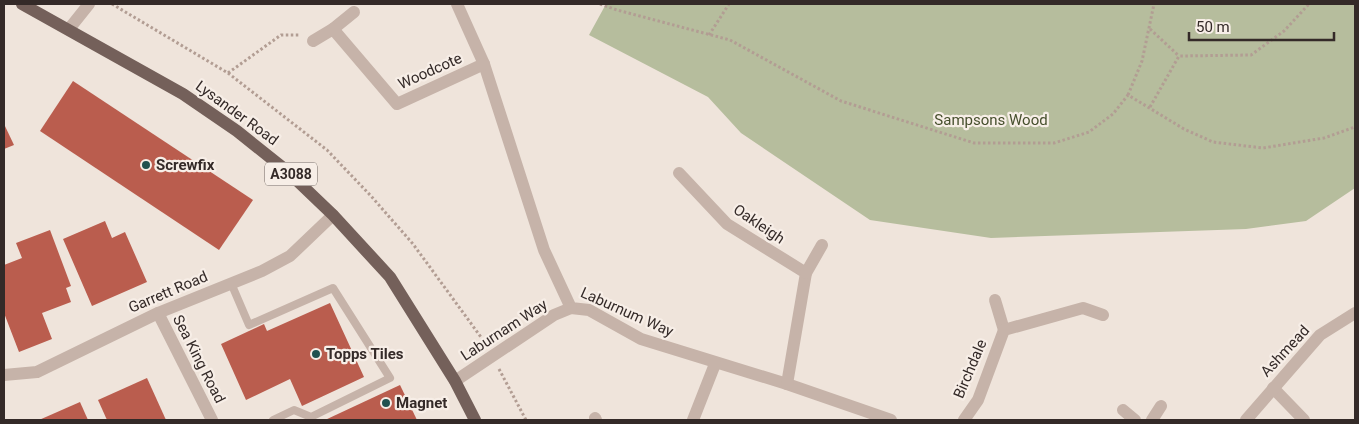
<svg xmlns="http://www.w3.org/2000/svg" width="1359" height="424" viewBox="0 0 1359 424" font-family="Roboto,sans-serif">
	<rect width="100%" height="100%" fill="#efe4db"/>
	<polygon fill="#b6bd9d" points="606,4 1355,4 1355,188 1306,221 1246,229 991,238 870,220 741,133 708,97 589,35"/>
	<g fill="#ba5d4e">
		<polygon points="73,81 253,200 219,250 40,131"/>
		<polygon points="4,124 14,145 4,149"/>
		<polygon points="105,221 112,238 125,232 147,282 92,306 63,239"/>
		<polygon points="50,230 71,286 66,288 71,302 42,313 52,339 19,352 4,313 4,265 22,258 16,243"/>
		<polygon points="330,303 364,377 302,406 290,379 246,400 221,344 264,324 267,331"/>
		<polygon points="147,378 166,420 107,420 98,400"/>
		<polygon points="400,385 417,420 325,420"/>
		<polygon points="80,402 88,420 39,420"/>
	</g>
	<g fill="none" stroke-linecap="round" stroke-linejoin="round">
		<g stroke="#b29d93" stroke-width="3" stroke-dasharray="2.5 2.5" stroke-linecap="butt">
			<polyline points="112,4 228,73 327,150 371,196 413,244 486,344"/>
			<polyline points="600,4 617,10 730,40 841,101 974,143 1054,143 1089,132 1113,114 1128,95 1184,129 1213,142 1263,148 1324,138 1355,127"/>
			<polyline points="1150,29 1179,56"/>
			<polyline points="709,35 729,4"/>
			<polyline points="228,73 281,35 299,35"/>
			<polyline points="1128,95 1142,61 1154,4"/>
			<polyline points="1150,107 1179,56 1251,55 1284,31 1309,4"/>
			<polyline points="499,369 526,420"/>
		</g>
		<polyline stroke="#c6b3a9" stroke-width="8" points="231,283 249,325 333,288 390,378 311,417 294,410 273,420"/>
		<g stroke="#c6b3a9" stroke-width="12">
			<polyline points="457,4 484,64 544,250 571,308 589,310 641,339 787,384 891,420"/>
			<polyline points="69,29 89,4"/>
			<polyline points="333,29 354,12"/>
			<polyline points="313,41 333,29 397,104 484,64"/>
			<polyline points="679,173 727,224 806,273 787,384"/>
			<polyline points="806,273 822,245"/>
			<polyline points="995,300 1004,330"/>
			<polyline points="158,313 212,420"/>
			<polyline points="4,375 37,372 158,313 262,271 290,256 333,215"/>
			<polyline points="455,381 554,315 571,308"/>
			<polyline points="1273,388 1304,420"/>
			<polyline points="1123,410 1135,420"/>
			<polyline points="595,418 596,420"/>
			<polyline points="693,420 715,364"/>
			<polyline points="964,420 978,400 1004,330 1083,308 1103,315"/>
			<polyline points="1152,420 1161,406"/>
			<polyline points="1246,420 1320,335 1355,313"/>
		</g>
		<polyline stroke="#74605a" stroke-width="12" points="22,4 183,94 237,131 287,171 333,215 390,277 455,381 475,420"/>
	</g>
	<g fill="#21514f" stroke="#f7eee7" stroke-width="2">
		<circle cx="146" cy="165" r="5"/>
		<circle cx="316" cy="354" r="5"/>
		<circle cx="386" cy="403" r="5"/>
	</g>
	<g text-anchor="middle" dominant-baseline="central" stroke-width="4.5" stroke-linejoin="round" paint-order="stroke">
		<rect fill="#f7eee7" stroke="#6e6561" stroke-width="1" x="265" y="162.5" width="52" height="23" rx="4"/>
		<g font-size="14" font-weight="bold" fill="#342a28">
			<text x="291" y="174">A3088</text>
		</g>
		<g font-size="15" fill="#342a28" stroke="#f7eee7">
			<text transform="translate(430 71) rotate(-24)">Woodcote</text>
			<text transform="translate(237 113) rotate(36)">Lysander Road</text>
			<text transform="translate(759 224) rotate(34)">Oakleigh</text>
			<text transform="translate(168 292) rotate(-23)">Garrett Road</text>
			<text transform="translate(627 312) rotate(24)">Laburnum Way</text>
			<text transform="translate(504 330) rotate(-33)">Laburnam Way</text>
			<text transform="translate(1285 351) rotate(-47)">Ashmead</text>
			<text transform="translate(199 359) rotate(63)">Sea King Road</text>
			<text transform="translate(970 369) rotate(-67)">Birchdale</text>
		</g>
		<g font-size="15" fill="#47502e" stroke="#f7eee7">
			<text x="991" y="120">Sampsons Wood</text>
		</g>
		<g font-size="15" font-weight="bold" fill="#342a28" stroke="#f7eee7" text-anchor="start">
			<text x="156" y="165">Screwfix</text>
			<text x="326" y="354">Topps Tiles</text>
			<text x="396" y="403">Magnet</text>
		</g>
	</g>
	<rect width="1359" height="424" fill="none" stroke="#342a28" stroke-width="10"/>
	<path d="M1189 32v8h145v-8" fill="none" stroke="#342a28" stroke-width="2.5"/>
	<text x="1196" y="32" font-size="15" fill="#342a28" stroke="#f7eee7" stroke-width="4" paint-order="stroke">50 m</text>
</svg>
